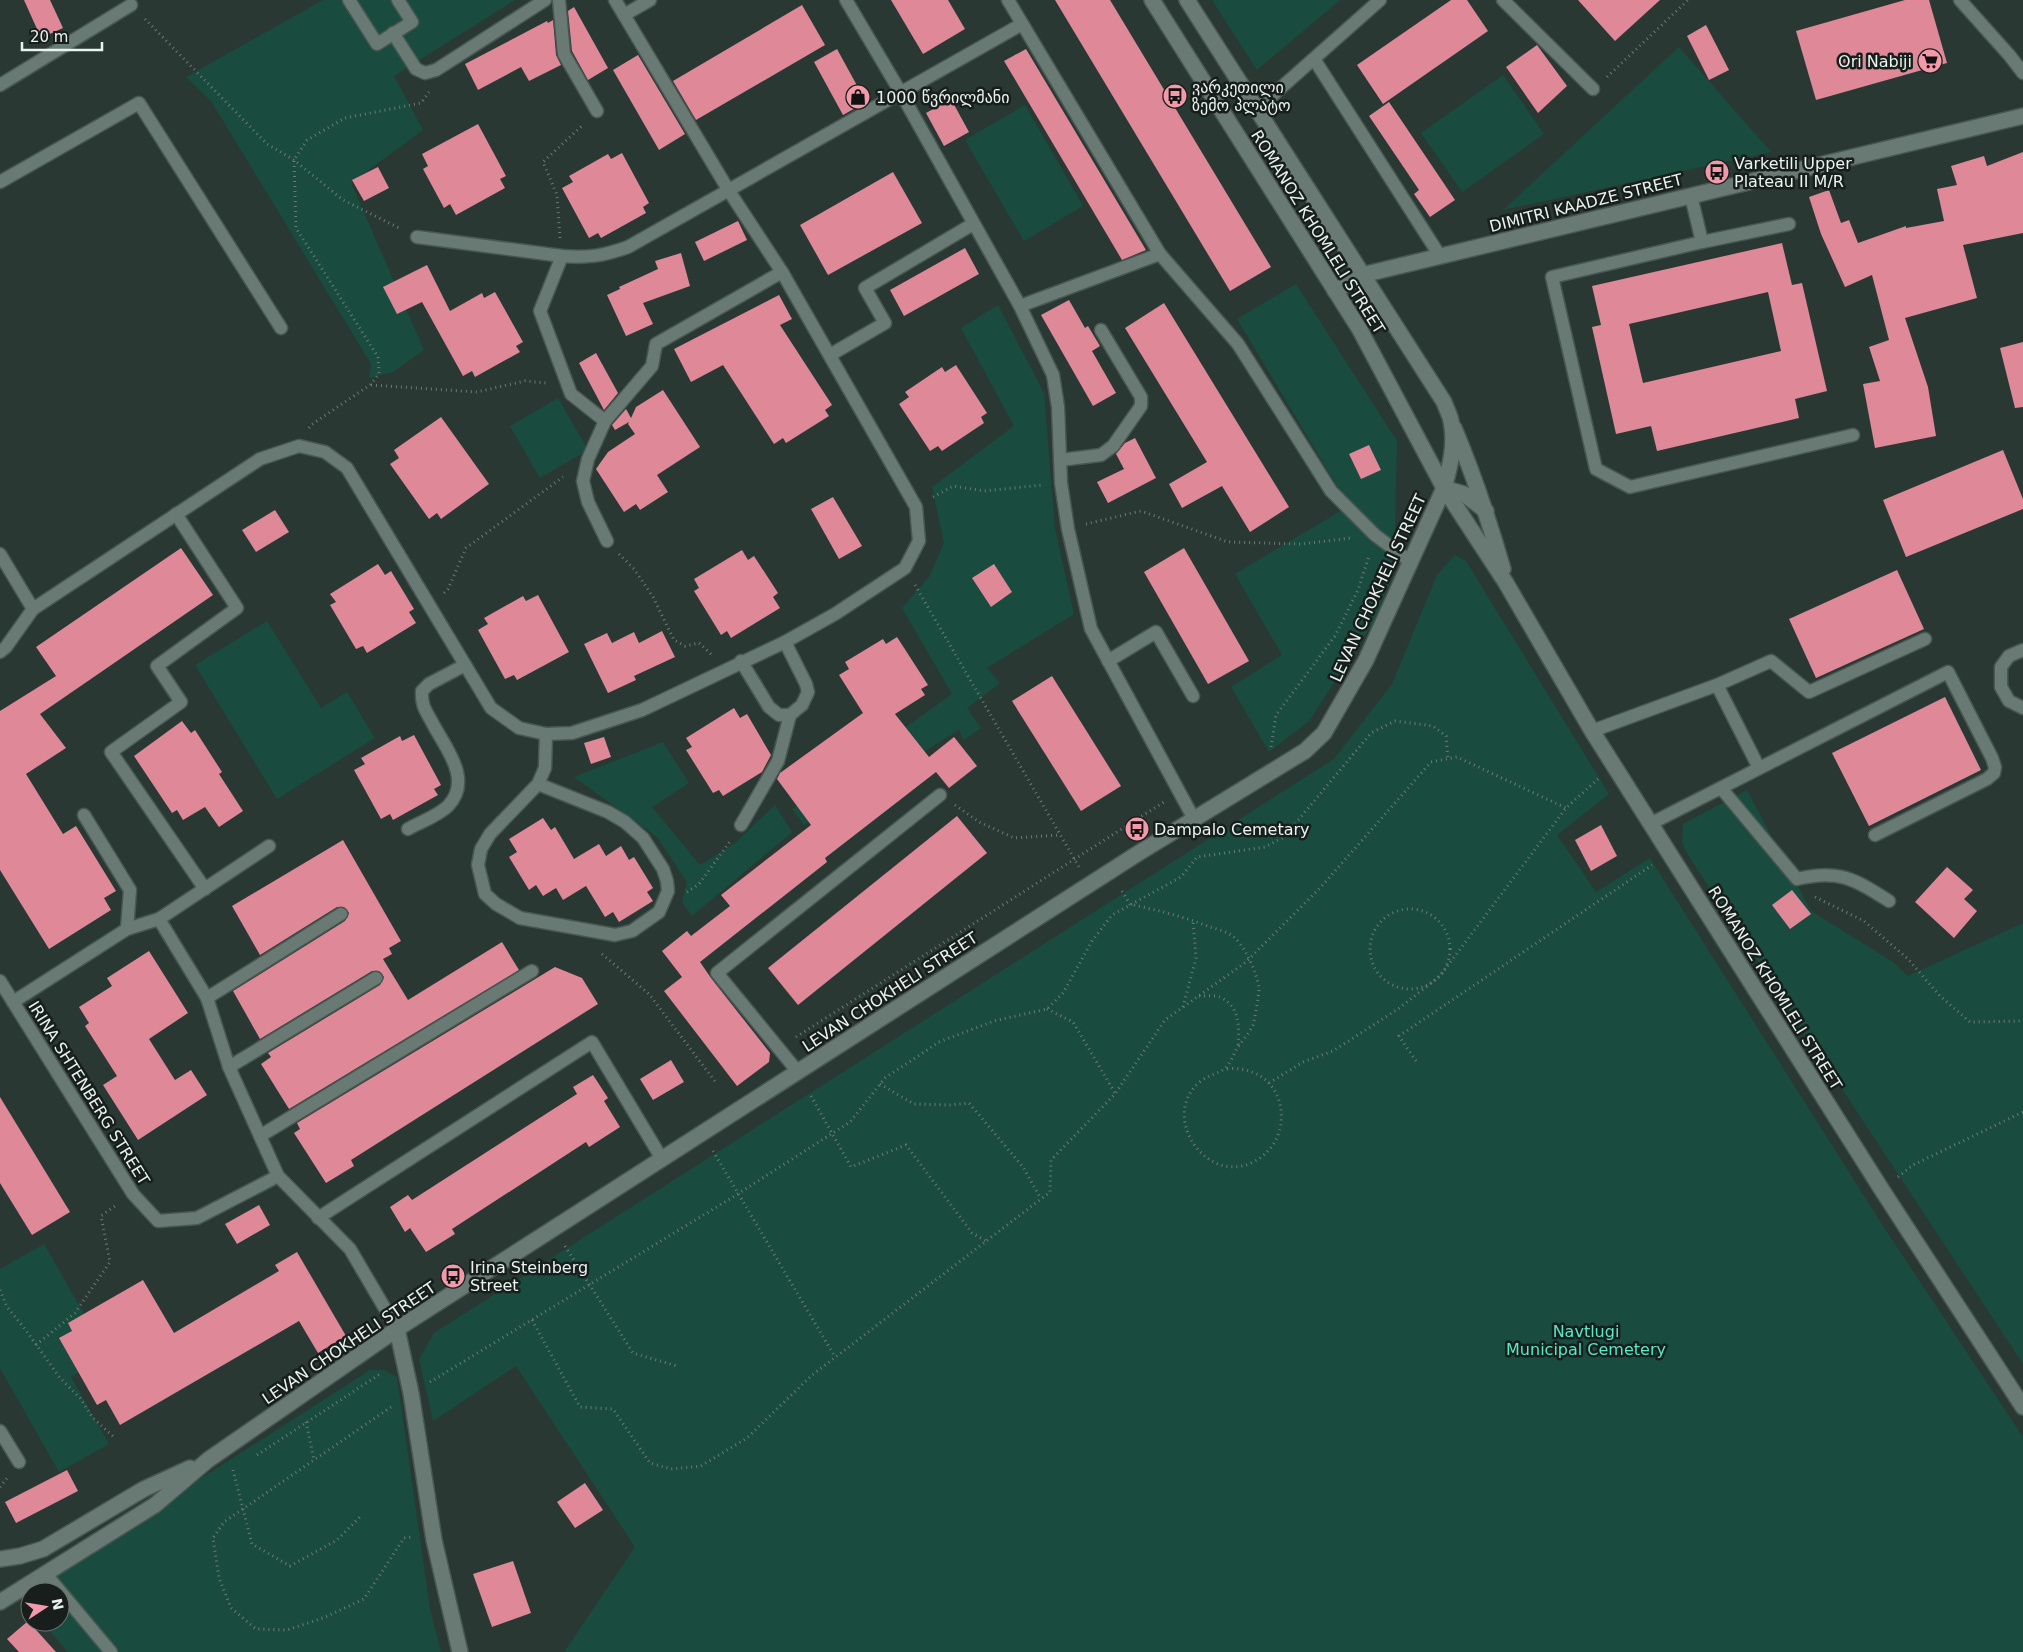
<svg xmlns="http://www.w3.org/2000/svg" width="2023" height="1652" viewBox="0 0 2023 1652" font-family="'DejaVu Sans','Noto Sans Georgian',sans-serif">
	<rect width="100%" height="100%" fill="#293833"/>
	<g fill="#194c3f">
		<polygon points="323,0 515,0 394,76 423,130 351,183 424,350 393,372 369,378 371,364 211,101 186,77"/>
		<polygon points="1212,0 1340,0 1257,70"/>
		<polygon points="1679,47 1771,152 1503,210"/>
		<polygon points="1503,75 1544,134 1462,192 1421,133"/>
		<polygon points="1025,105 1083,206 1024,241 965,140"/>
		<polygon points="1296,284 1397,441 1394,573 1373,623 1309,721 1269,752 1231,687 1282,655 1235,574 1349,506 1237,319"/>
		<polygon points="998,305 1044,393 1055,529 1074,614 987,668 1000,683 967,708 981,728 964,740 959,730 804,825 792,809 952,694 902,608 929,577 944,543 932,487 1014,426 961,328"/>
		<polygon points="558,398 588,450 540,478 510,426"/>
		<polygon points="1455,555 1466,561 1609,794 1557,835 1596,892 1650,858 1885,1229 2023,1437 2023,1652 564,1652 635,1547 516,1366 433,1421 419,1359 434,1333 1334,759 1392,684 1437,575"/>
		<polygon points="267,621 321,708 347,692 375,738 277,799 195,665"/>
		<polygon points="663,742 689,783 652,807 700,865 734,844 775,805 792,832 692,916 682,902 687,882 657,837 574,777"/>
		<polygon points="1747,790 1811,911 1893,962 1908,976 2023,923 2023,1364 1688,855 1682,842 1683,824"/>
		<polygon points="44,1244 108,1356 71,1377 109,1444 59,1472 0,1368 0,1269"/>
		<polygon points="370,1370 384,1370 397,1377 430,1609 441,1652 68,1652 42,1622 60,1622 60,1592 32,1592 133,1522"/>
	</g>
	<g fill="#de8898" fill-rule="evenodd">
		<polygon points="24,0 50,0 63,28 41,38"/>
		<polygon points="891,0 948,0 965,29 923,54"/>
		<polygon points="1055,0 1110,0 1271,267 1230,291"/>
		<polygon points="1451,0 1467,0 1488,31 1383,104 1357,65"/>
		<polygon points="1578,0 1660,0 1615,41"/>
		<polygon points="1905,0 1929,0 1947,63 1816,100 1796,31"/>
		<polygon points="802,5 825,45 696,120 673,81"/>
		<polygon points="574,7 608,68 588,80 572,51 568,11"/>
		<polygon points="553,20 556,55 561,65 529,81 521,67 478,90 465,64 547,21 548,23"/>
		<polygon points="1706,25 1729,70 1709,80 1687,36"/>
		<polygon points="1537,45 1567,86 1538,113 1506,67"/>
		<polygon points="837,49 866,102 843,115 814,62"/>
		<polygon points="1026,49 1146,250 1122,260 1004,61"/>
		<polygon points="638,55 685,134 659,150 613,70"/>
		<polygon points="951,99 969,132 944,146 926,113"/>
		<polygon points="1389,102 1455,200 1430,217 1414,194 1419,190 1369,116"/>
		<polygon points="478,124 506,176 500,179 505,188 456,215 450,204 444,208 423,169 428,166 422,154"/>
		<polygon points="2023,152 2023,233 1963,245 1977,298 1905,318 1928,387 1936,436 1875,448 1863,384 1880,381 1869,347 1889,340 1872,275 1845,287 1821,234 1809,197 1829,190 1841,223 1849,220 1858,243 1906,226 1906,228 1944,221 1937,189 1957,185 1951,166 1984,156 1987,166"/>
		<polygon points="622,153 649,203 643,207 646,213 601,238 598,233 589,238 562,188 573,182 569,176 608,154 611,159"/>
		<polygon points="378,167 389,188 364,201 352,180"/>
		<polygon points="893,172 922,223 828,275 800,225"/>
		<polygon points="738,221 747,240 704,261 695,242"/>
		<path d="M1782 243 1792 285 1802 283 1827 391 1795 399 1799 418 1657 451 1651 426 1616 434 1592 327 1601 325 1592 286ZM1768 292 1781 351 1643 383 1629 324Z"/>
		<polygon points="965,248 979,274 904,316 890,290"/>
		<polygon points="681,253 690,286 643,303 653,324 626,336 607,295 620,289 619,287 658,269 655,261"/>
		<polygon points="427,265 450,311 482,293 484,298 495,292 523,342 516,346 520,352 475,377 472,371 463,376 422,302 397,314 383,287"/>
		<polygon points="779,295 792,319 780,325 832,405 825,410 829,416 786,443 783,438 774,444 723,365 691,382 674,349"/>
		<polygon points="1069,300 1085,328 1088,326 1100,346 1092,351 1116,393 1093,406 1041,315"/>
		<polygon points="1164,303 1289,507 1250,532 1222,486 1182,508 1169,484 1207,462 1125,328"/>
		<polygon points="2023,342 2023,407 2015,408 2000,348"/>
		<polygon points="596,353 618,393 604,410 579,363"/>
		<polygon points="956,365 987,413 981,417 984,423 942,451 938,446 930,451 899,404 909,397 905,392 942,367 945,372"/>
		<polygon points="663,390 700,447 657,475 668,492 640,510 636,504 624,512 596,469 608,452 635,434 628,424 629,422 615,430 612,425 626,409 631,418 636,407"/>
		<polygon points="441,417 489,484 441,519 437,513 429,519 390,464 399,458 394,450"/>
		<polygon points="1135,438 1156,478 1108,503 1097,482 1124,469 1116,454 1125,443"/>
		<polygon points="1369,445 1381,470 1361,479 1349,454"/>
		<polygon points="2003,450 2023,499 2023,509 1906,557 1883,500"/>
		<polygon points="833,497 862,546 839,559 811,509"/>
		<polygon points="275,510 289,532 256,552 242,530"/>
		<polygon points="181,548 213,595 40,714 66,748 26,774 63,834 76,826 116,891 104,898 111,910 49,949 0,870 0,711 56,676 36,647"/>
		<polygon points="1184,548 1249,661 1208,684 1144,572"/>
		<polygon points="742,550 748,560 754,556 778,593 773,597 780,608 731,638 727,631 721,635 694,591 699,588 694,579"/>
		<polygon points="378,564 385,575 391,571 414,609 409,612 416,623 367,653 363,646 356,649 330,605 336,602 330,594"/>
		<polygon points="994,564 1012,592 991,607 972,578"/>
		<polygon points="1897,570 1924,629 1816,678 1789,619"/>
		<polygon points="538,595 569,652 517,680 514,675 505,679 478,630 488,624 484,618 523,596 526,601"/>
		<polygon points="662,631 675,657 634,676 636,680 608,693 584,644 607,633 612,643 634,632 639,643"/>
		<polygon points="897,637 928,685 921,689 925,695 895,714 929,757 954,737 977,766 949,788 936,772 825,858 827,862 700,962 711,978 770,1053 769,1062 737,1086 664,991 682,977 662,951 687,931 691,936 730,906 721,895 811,825 777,779 780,773 863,713 839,675 849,669 845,662 883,639 886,644"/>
		<polygon points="1052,676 1121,786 1081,811 1012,701"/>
		<polygon points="1945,697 1981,770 1869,826 1832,753"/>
		<polygon points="734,708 740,718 747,714 771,755 762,772 723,796 719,790 713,793 686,750 692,747 686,738"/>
		<polygon points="182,721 191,733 195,730 222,772 219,774 243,811 219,827 205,807 183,820 177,810 172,813 134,756"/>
		<polygon points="414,735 441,785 434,789 438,795 393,820 390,814 381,819 354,770 365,764 361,758 400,736 402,741"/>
		<polygon points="604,737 611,757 591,764 584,743"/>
		<polygon points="957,816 987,853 798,1005 768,968"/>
		<polygon points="543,818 551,830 555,827 574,859 599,844 606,856 621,846 629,860 634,857 653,888 647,892 653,901 619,922 613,912 605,917 586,886 563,900 556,888 543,896 536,885 529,890 509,857 517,852 509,839"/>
		<polygon points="1601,825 1617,856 1591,871 1575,840"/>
		<polygon points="343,840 401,941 389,948 392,954 383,959 408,1000 502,942 519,970 289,1109 261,1064 271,1057 268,1053 380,985 384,977 379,971 372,971 260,1039 233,991 345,921 349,913 344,907 337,907 260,955 232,906"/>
		<polygon points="1947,867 1973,890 1964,899 1977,911 1954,938 1915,902"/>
		<polygon points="1792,890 1811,914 1790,929 1772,905"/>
		<polygon points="149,951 188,1013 149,1039 175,1080 191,1070 207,1095 138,1140 103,1085 117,1076 85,1026 89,1023 79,1007 112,986 107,978"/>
		<polygon points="555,967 582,978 598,1004 351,1160 354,1166 326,1183 294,1133 300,1129 297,1123"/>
		<polygon points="671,1060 684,1082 653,1100 640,1079"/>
		<polygon points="593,1075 608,1098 604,1101 620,1127 589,1147 586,1142 452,1229 455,1234 426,1252 410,1228 405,1232 390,1207 408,1195 412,1200 577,1094 573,1087"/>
		<polygon points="0,1097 70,1212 32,1235 0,1183"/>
		<polygon points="259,1205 270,1225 237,1244 225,1224"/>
		<polygon points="297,1252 346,1336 318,1353 299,1321 120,1425 106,1400 97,1405 59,1338 72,1331 68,1323 143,1280 174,1333 279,1271 275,1265"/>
		<polygon points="67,1470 78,1491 16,1523 5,1502"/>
		<polygon points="585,1483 603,1510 575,1528 557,1502"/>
		<polygon points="513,1561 531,1613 492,1627 473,1574"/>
		<polygon points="28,1621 56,1652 19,1652 7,1639"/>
	</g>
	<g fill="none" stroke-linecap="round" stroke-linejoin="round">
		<defs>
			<g id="service">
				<polyline points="349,0 377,44 412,22 398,0"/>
				<polyline points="559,0 564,54 597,111"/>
				<polyline points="846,0 901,93 1020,306 1053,375 1058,407 1061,483 1068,529 1091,629 1194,819"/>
				<polyline points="1008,0 1160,254 1238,344 1331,491 1375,535 1411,562"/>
				<polyline points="1503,0 1593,89"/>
				<polyline points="1960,0 2010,56 2023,73"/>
				<polyline points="624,15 650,0"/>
				<polyline points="393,33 416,69 425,73 436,70 545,0"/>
				<polyline points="1314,59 1440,256"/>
				<polyline points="0,85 131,5"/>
				<polyline points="1256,110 1380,0"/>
				<polyline points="0,182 139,103 281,328"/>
				<polyline points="1691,196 1702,242 1552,277 1596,469 1630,487 1853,435"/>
				<path d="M417 237 562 256C588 258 603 256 628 247L1022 24"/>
				<polyline points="1702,242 1789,224"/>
				<polyline points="562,256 540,311 571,394 605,421"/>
				<polyline points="1020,306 1160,254"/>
				<polyline points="830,355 885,323 865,288 973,224"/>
				<polyline points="1060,460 1101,455 1113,446 1141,406 1141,397 1101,330"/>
				<polyline points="176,514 237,608 157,666 181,702 111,752 205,889"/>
				<polyline points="607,541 588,502 583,481 588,459 605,421 652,366 656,344 782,272"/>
				<polyline points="0,554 33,609"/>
				<polyline points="2023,650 2009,656 2001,667 2001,687 2009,701 2023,708"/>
				<polyline points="0,652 6,647 33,609 260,459 299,446 325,452 347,468 491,708 519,728 546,734 572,733 642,710 785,642 835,614 905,568 919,541 916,507 782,272 729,191 615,0"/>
				<polyline points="741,661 769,707 779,715 790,715 802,705 808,692 806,684 785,642"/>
				<polyline points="1108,661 1156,632 1193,696"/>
				<polyline points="1717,685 1771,661 1809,692 1925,639"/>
				<polyline points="1592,731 1717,685 1759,768"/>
				<polyline points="538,784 608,812 625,822 643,838 663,869 667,881 668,891 659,912 632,931 615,935 520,918 496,904 485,894 478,865 481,849 490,834 538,784 545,768 546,734"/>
				<path d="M1721 788 1797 879C1839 869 1854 879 1889 901"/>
				<polyline points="84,815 130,890 127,929"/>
				<polyline points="1650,824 1948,672 1992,758 1995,767 1994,773 1987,779 1875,835"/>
				<polyline points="741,825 778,761 790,715"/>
				<path d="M408 829C420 822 438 816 448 806 472 781 448 751 434 726 427 712 421 707 422 691L429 684 465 665"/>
				<polyline points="159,919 269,846"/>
				<polyline points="0,981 133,1194 158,1221 197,1218 278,1176"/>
				<polyline points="13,1002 127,929 159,919 207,998"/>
				<polyline points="229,1067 376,978"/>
				<polyline points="798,1072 717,973 940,795"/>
				<polyline points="260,1136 229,1067 207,998 341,914"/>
				<polyline points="318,1218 592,1042 662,1159"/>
				<polyline points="397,1329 350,1249 278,1176 260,1136 532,971"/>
				<polyline points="0,1431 19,1462"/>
				<polyline points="45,1573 111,1652"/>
			</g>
			<polyline id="minor" points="397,1329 411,1393 434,1540 460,1652"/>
			<g id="tertiary">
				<polyline points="1152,0 1360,330 1444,488 1506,583 1592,731 1882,1190 2023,1407"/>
				<polyline points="1335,291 1362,275 2023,116"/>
				<path d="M1454 428C1474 475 1489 521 1503 569"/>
				<polyline points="1444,488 1464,494 1486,511"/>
				<polyline points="0,1559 20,1556 43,1549 144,1489 190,1468"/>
				<path d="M0 1602 155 1505 208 1460 397 1329 1137 854 1305 751 1324 733 1366 660 1444 488C1450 467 1456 443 1451 421 1450 415 1446 408 1444 402L1187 0"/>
			</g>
		</defs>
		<use href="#service" stroke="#495752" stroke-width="15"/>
		<use href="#minor" stroke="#495752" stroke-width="18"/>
		<use href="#tertiary" stroke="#495752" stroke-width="18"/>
		<g stroke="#6c7975" stroke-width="3" stroke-dasharray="1 4" stroke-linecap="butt">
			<polyline points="145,19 267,144 294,160 343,200 401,229"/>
			<polyline points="1607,77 1688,0"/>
			<polyline points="560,238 557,195 543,162 584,124"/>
			<polyline points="371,385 477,392 525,381 546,383"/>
			<polyline points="309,428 311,425 370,385 379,374 378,357 296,228 294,160 307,140 345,118 421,103 429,92"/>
			<polyline points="933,497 953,486 984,491 1043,485"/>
			<polyline points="1086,524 1141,511 1228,542 1302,544 1350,538"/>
			<polyline points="619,554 634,569 653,597 674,640 685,646 699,643 713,656"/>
			<polyline points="915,585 1079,867"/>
			<polyline points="444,593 448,589 466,548 563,477"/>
			<polyline points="1271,747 1276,715 1335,636 1358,590 1369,556"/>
			<polyline points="955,805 979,822 1014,838 1060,835"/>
			<polyline points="1122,891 1131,906"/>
			<polyline points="687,892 699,884 731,840"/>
			<polyline points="1815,897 1864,921 1908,959 1940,996 1970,1022 2023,1021"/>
			<path d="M1134 905C1160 911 1185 917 1210 927 1217 929 1225 931 1231 935 1244 943 1257 973 1259 988 1259 995 1255 1018 1253 1025 1249 1034 1241 1042 1236 1050 1233 1056 1229 1066 1224 1069 1217 1074 1209 1075 1201 1081 1159 1114 1204 1184 1251 1163 1296 1143 1290 1075 1240 1069 1235 1068 1229 1069 1224 1069"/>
			<circle cx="1410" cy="949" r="40"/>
			<polyline points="602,954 649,994 717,1084"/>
			<path d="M1199 996C1205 996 1215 995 1220 997 1241 1007 1239 1028 1238 1047"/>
			<polyline points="1183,1007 1196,958 1193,920"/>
			<polyline points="1047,1009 1073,1022 1115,1093"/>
			<polyline points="796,1037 1164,802"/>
			<polyline points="1416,1061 1399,1036 1652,865"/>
			<polyline points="1269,1083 1303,1062 1333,1051 1398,1009 1440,976 1566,808 1598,779"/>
			<polyline points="880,1084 914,1104 951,1105 969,1103 1023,1167 1041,1199"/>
			<polyline points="811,1096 851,1167 906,1145 972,1233 986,1241"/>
			<polyline points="713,1151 835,1357"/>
			<polyline points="1898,1177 1913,1165 2023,1112"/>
			<polyline points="565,1246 633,1353 677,1366"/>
			<polyline points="0,1290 7,1307 25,1329 60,1378 80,1398 93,1418 115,1438"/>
			<polyline points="532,1320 580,1407 613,1409 650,1463 671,1469 701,1466 747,1438 811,1376 1050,1192 1051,1160 1115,1094 1165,1020 1246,962 1320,888 1431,762 1457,757 1566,808"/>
			<polyline points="36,1345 75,1313 110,1262 101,1216 118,1204"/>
			<polyline points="430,1382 733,1197 850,1122 885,1078 939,1042 994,1021 1047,1009 1063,993 1092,941 1112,915 1181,877 1197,857 1265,847 1284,837 1371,733 1395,721 1433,726 1446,736 1448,759"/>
			<polyline points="391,1407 224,1522 213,1538 219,1578 231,1608 256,1629 287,1630 323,1618 364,1599 404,1538 412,1537"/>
			<polyline points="306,1422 314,1460"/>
			<polyline points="257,1455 380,1374"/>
			<polyline points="233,1470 252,1544 290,1566 337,1540 362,1515"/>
			<polyline points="0,1487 7,1478"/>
		</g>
		<use href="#service" stroke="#697a75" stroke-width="12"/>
		<use href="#minor" stroke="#697a75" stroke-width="15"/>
		<use href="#tertiary" stroke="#697a75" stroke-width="15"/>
	</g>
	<defs>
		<symbol id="supermarket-disc" viewBox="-11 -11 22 22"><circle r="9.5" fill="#f39aaa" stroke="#171e1c"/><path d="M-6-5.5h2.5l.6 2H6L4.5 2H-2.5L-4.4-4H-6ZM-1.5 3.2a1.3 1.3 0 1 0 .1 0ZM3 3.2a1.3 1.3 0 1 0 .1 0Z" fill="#111"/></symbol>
		<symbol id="bus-disc" viewBox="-11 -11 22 22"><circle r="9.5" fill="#f39aaa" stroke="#171e1c"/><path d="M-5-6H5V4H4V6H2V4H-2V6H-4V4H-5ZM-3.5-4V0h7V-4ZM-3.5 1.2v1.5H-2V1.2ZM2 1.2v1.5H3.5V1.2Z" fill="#111"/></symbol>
		<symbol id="shop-disc" viewBox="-11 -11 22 22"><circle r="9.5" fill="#f39aaa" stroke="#171e1c"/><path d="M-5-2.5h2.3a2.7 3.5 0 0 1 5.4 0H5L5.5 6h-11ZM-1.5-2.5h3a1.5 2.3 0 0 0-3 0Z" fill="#111"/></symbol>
	</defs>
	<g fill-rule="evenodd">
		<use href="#supermarket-disc" x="1916" y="47" width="28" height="28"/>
		<use href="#bus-disc" x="1161" y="82" width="28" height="28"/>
		<use href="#shop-disc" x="844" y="83" width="28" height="28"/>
		<use href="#bus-disc" x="1703" y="158" width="28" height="28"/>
		<use href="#bus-disc" x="1123" y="815" width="28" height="28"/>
		<use href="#bus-disc" x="439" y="1262" width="28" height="28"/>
	</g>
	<g text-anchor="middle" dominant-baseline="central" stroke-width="5" stroke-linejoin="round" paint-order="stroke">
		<g font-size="16" fill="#e9f3ef" stroke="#171e1c" text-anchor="start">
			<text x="1912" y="61" text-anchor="end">Ori Nabiji</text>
			<text x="1192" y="87">ვარკეთილი<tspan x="1192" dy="18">ზემო პლატო</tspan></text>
			<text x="876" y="97">1000 წვრილმანი</text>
			<text x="1734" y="163">Varketili Upper<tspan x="1734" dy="18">Plateau II M/R</tspan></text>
			<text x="1154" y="829">Dampalo Cemetary</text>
			<text x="470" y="1267">Irina Steinberg<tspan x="470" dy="18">Street</tspan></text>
		</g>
		<g font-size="16" fill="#e9f3ef" stroke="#171e1c">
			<text transform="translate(1586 203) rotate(-14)">DIMITRI KAADZE STREET</text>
			<text transform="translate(1318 232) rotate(58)">ROMANOZ KHOMLELI STREET</text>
			<text transform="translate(1378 588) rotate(-65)">LEVAN CHOKHELI STREET</text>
			<text transform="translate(1775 988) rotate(58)">ROMANOZ KHOMLELI STREET</text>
			<text transform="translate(890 992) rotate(-33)">LEVAN CHOKHELI STREET</text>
			<text transform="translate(89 1093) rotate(58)">IRINA SHTENBERG STREET</text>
			<text transform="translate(349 1343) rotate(-34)">LEVAN CHOKHELI STREET</text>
		</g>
		<g font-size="16" fill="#56eac5" stroke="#171e1c">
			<text x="1586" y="1331">Navtlugi<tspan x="1586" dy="18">Municipal Cemetery</tspan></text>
		</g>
	</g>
	<g transform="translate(45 1607) rotate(78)"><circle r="24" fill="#171e1c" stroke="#6b7370"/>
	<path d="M0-4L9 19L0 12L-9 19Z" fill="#f39aaa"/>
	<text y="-8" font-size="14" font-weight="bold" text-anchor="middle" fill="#e9f3ef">N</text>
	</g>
	<path d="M22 42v8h80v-8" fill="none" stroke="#e9f3ef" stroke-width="2.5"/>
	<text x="30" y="42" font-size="15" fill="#e9f3ef" stroke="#171e1c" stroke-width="4" paint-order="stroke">20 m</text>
</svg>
